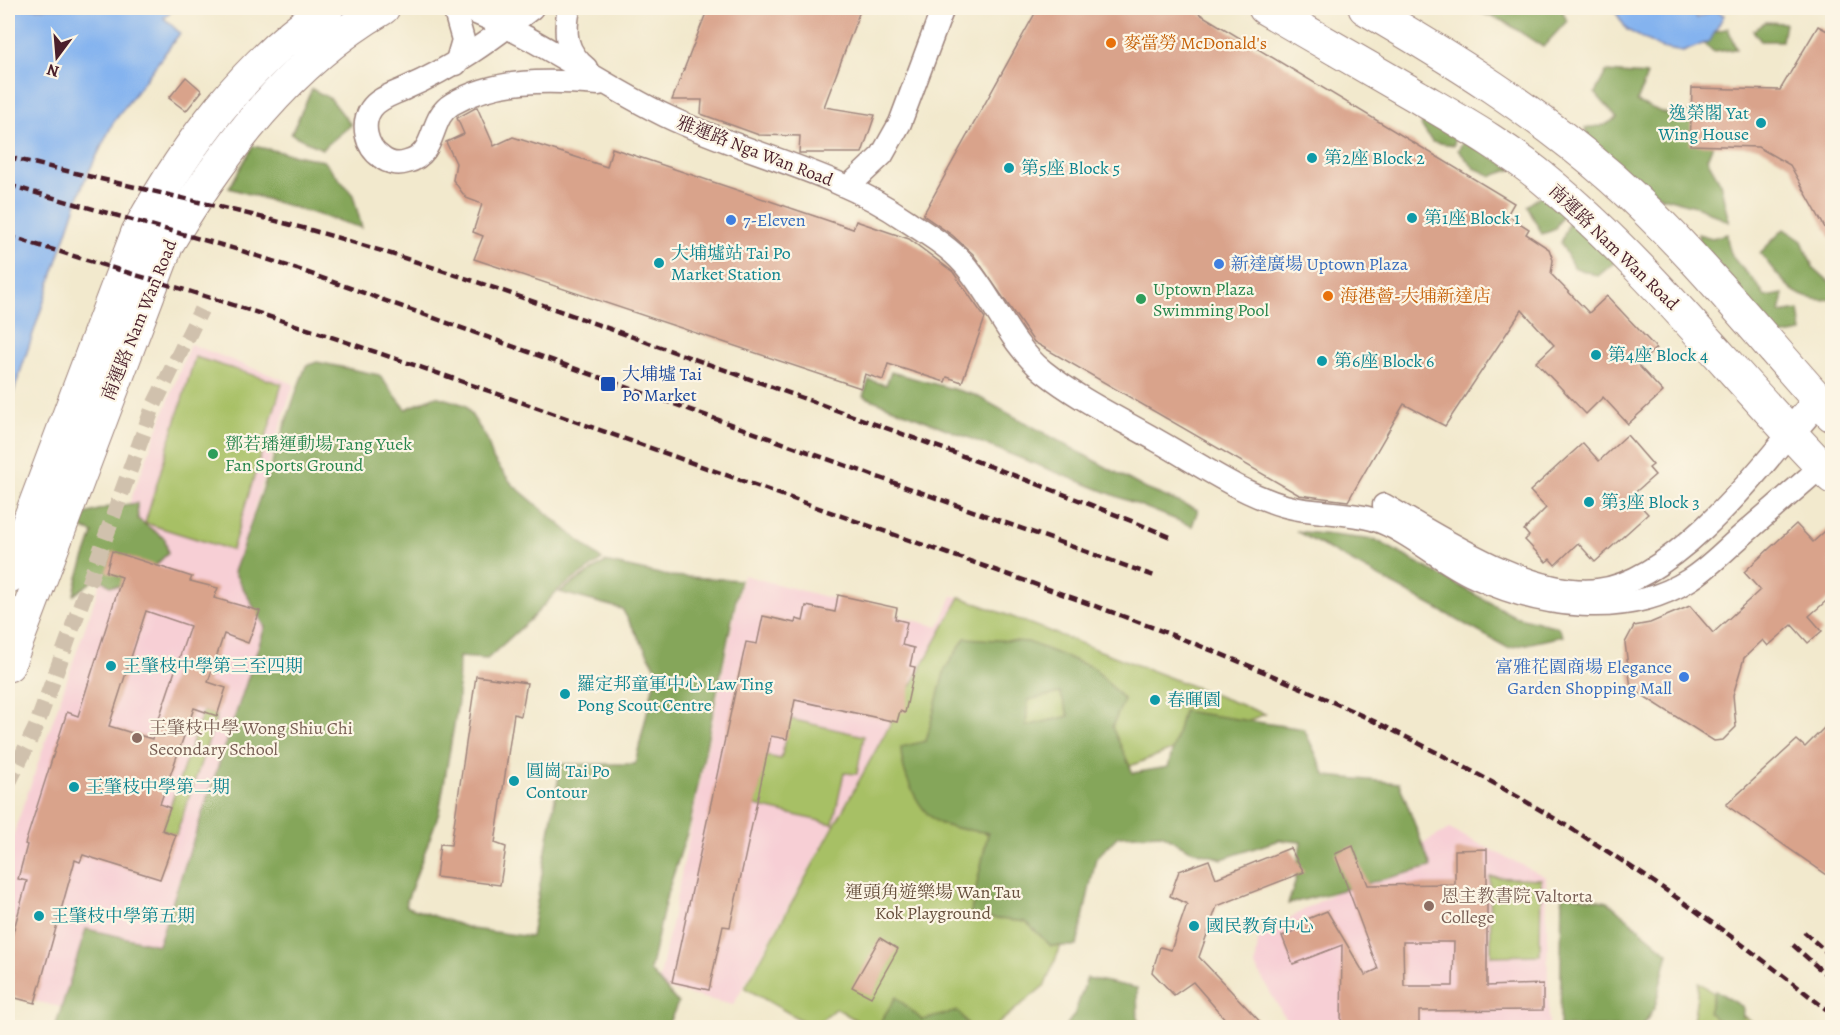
<svg xmlns="http://www.w3.org/2000/svg" width="1840" height="1035" viewBox="0 0 1840 1035" font-family="Alegreya,'Noto Serif TC',serif">
	<rect width="100%" height="100%" fill="#fcf5e5"/>
	<filter id="ink" filterUnits="userSpaceOnUse"><feTurbulence type="fractalNoise" baseFrequency=".0167" numOctaves="2"/><feDisplacementMap in="SourceGraphic" scale="12" xChannelSelector="R" yChannelSelector="G"/><feConvolveMatrix kernelMatrix="1 2 1 2 8 2 1 2 1" color-interpolation-filters="sRGB"/></filter>
	<filter id="wash" filterUnits="userSpaceOnUse"><feTurbulence type="fractalNoise" baseFrequency=".008" numOctaves="4" result="noise"/><feDisplacementMap in="SourceGraphic" scale="24" xChannelSelector="R" yChannelSelector="G"/><feGaussianBlur stdDeviation="1.35" result="paint"/><feColorMatrix in="noise" values="0 0 0 0 0 0 0 0 0 0 0 0 0 0 0 0 0 1.4 0 .05"/><feComposite in="paint" operator="in"/></filter>
	<g filter="url(#wash)">
		<rect width="100%" height="100%" fill="#f2e9cd"/>
		<g fill="#f7cfd5">
			<polygon points="190,344 294,384 234,572 265,626 158,945 77,1011 8,995 8,874 10,860 8,850 115,541"/>
			<polygon points="743,575 939,627 952,596 960,597 733,1005 658,987"/>
			<polygon points="1449,829 1546,877 1549,1027 1290,1027 1255,966 1259,935"/>
		</g>
		<g fill="#a7c065" stroke="#787048" stroke-width="1.5">
			<polygon points="195,357 282,384 232,550 145,523"/>
			<polygon points="960,597 1265,714 1104,776 1063,941 1045,985 994,1027 867,1027 836,1008 813,1027 745,988"/>
			<polygon points="203,711 217,716 176,835 162,830"/>
			<polygon points="790,719 864,736 857,774 844,773 833,824 755,806 766,756 781,759"/>
			<polygon points="1490,877 1541,879 1540,955 1491,956"/>
			<polygon points="1699,982 1758,1027 1692,1028"/>
		</g>
		<g fill="#85a65a" stroke="#686242" stroke-width="1.5" fill-rule="evenodd">
			<polygon points="1469,8 1561,8 1567,21 1543,47 1505,22"/>
			<polygon points="1765,22 1785,23 1782,41 1761,41 1753,31"/>
			<polygon points="1728,28 1736,49 1714,52 1697,38"/>
			<polygon points="1606,72 1647,75 1637,102 1672,116 1705,109 1721,125 1707,159 1720,182 1729,222 1699,207 1662,197 1619,170 1589,144 1585,128 1605,125 1617,118 1595,93"/>
			<polygon points="312,89 331,99 351,125 322,149 291,134"/>
			<polygon points="1427,118 1457,123 1454,145 1432,142 1421,125"/>
			<polygon points="1464,141 1513,169 1492,176 1474,168 1458,150"/>
			<polygon points="253,146 324,161 353,195 362,228 229,188"/>
			<polygon points="1547,191 1565,212 1554,230 1542,234 1527,206"/>
			<polygon points="1571,217 1621,257 1598,276 1573,267 1561,243"/>
			<path d="M1784 229 1802 241 1813 267 1832 284V299C1794 304 1782 280 1760 253Z"/>
			<path d="M1698 234 1712 238 1727 234C1728 268 1753 270 1765 297L1784 294 1780 313 1799 310 1802 332 1780 336 1699 255Z"/>
			<polygon points="317,362 379,375 406,409 436,396 465,405 487,439 493,459 512,484 602,560 558,590 532,618 487,659 459,657 458,702 439,813 405,906 472,929 531,937 561,764 635,764 657,670 622,609 559,592 605,562 669,576 740,580 690,824 667,894 650,971 678,1003 667,1027 55,1028 86,929 158,945 265,627 234,572 299,384 306,366"/>
			<polygon points="891,372 975,395 1146,489 1198,510 1192,526 863,396 869,380 886,385"/>
			<path d="M137 503 138 519 165 539 168 553 135 586H110L98 577 74 595C77 573 87 555 93 533L79 527 82 515 108 507Z"/>
			<polygon points="1296,531 1376,540 1514,616 1558,627 1563,636 1508,648"/>
			<path d="M965 638 1028 642 1094 668 1124 700 1112 727 1133 773 1168 767 1183 711 1304 729 1326 776 1399 783 1431 867 1288 904 1295 883 1301 842 1279 840 1222 859 1188 849 1162 834 1118 836 1096 858 1077 946H1051L1026 922 970 916 988 833C974 830 955 830 941 824 918 813 901 772 901 747L926 741 945 669ZM1060 693 1069 716 1026 726 1028 700Z"/>
			<polygon points="1562,893 1608,902 1668,953 1655,1007 1642,1027 1560,1027"/>
			<polygon points="1087,978 1137,988 1138,1024 1154,1027 1065,1027 1074,1015"/>
			<polygon points="1715,990 1743,1007 1742,1027 1725,1027 1708,1012"/>
			<polygon points="896,997 922,1020 958,1011 970,1027 877,1027"/>
		</g>
		<g fill="#84b3ef" stroke="#67698d" stroke-width="1.5">
			<polygon points="8,8 174,8 164,18 180,33 113,123 83,184 8,409"/>
			<polygon points="1613,8 1692,8 1697,18 1714,10 1724,15 1710,41 1683,52 1661,48 1627,30"/>
		</g>
		<g id="blocks">
			<g fill="#d9a38b" fill-rule="evenodd">
				<polygon points="708,8 861,8 824,107 875,115 862,153 799,153 800,136 759,135 701,114 702,100 672,100"/>
				<polygon points="1038,8 1190,8 1514,203 1507,215 1529,229 1526,234 1549,249 1553,260 1551,274 1589,313 1607,296 1656,348 1638,365 1663,392 1628,424 1603,397 1586,414 1536,362 1554,345 1522,310 1445,426 1404,404 1348,501 1299,495 1034,342 973,254 952,235 923,215"/>
				<polygon points="1818,26 1833,34 1833,113 1828,119 1833,126 1833,242 1790,165 1758,147 1690,145 1692,88 1780,90"/>
				<polygon points="186,77 202,91 186,111 169,98"/>
				<polygon points="477,107 494,146 513,137 607,167 612,148 853,229 856,221 909,239 953,272 985,318 962,382 947,377 945,382 888,364 883,380 865,374 861,388 474,259 483,236 473,232 482,204 466,198 453,180 456,163 446,142 464,134 457,118"/>
				<polygon points="1627,435 1653,465 1649,468 1655,475 1631,496 1648,514 1595,562 1578,543 1555,565 1550,559 1546,562 1525,540 1529,536 1524,530 1546,508 1530,491 1583,443 1599,461"/>
				<polygon points="1796,524 1813,542 1833,524 1833,595 1809,616 1822,631 1808,643 1792,625 1768,646 1763,640 1744,658 1733,695 1736,727 1723,740 1714,741 1631,688 1625,643 1634,626 1650,623 1690,606 1713,633 1760,590 1744,572"/>
				<path d="M112 551 192 577 190 581 218 588 214 598 260 611 248 643 224 634 208 682 226 688 217 716 194 708 160 804 170 808 162 830 176 835 160 879 83 855 80 862 75 860 35 1003 8 996 13 974 8 973V951L27 881 18 879 27 845 25 844 67 712 78 716 122 577 106 572ZM146 611 190 626 152 739 109 726Z"/>
				<polygon points="838,595 897,608 895,619 907,622 902,645 914,648 910,666 915,667 905,713 900,711 897,722 795,700 787,739 771,736 730,927 723,926 709,990 672,982 746,642 757,644 763,616 795,623 796,619 803,621 806,606 835,612"/>
				<polygon points="476,676 527,683 521,716 514,714 495,843 506,847 500,885 436,877 440,844 451,845"/>
				<polygon points="1833,719 1833,879 1726,805 1797,740 1805,747"/>
				<path d="M1353 846 1368 885 1455 884V850L1487 849V986L1543 984V1010L1419 1011V1028H1341L1342 945 1293 964 1282 936 1295 931 1293 925 1327 911 1365 975 1378 969 1335 854ZM1403 942H1454L1453 986H1404Z"/>
				<polygon points="1290,848 1304,872 1217,906 1199,957 1266,1028 1233,1028 1193,982 1174,995 1152,972 1160,947 1171,950 1187,904 1170,896 1179,871 1209,860 1216,878"/>
				<polygon points="880,938 898,949 871,997 852,987"/>
			</g>
		</g>
	</g>
	<g filter="url(#ink)">
		<use href="#blocks" fill-opacity="0" stroke="#9e847c" stroke-width="1.5"/>
		<g fill="none" stroke-linecap="round" stroke-linejoin="round">
			<polyline stroke="#d0c1ad" stroke-width="16" stroke-dasharray="16 8" stroke-linecap="butt" points="8,784 36,727 153,407 201,310"/>
			<defs>
				<g id="minor">
					<polyline points="454,8 463,40 456,64"/>
					<path d="M463 8C534 34 597 83 666 116 745 154 834 170 906 220 925 233 948 246 963 263 993 296 1008 342 1043 371 1078 399 1120 419 1158 441 1199 464 1240 493 1285 506 1314 514 1343 511 1372 519 1407 529 1441 562 1475 577 1539 607 1626 620 1689 580 1707 569 1722 553 1738 539 1766 515 1794 490 1822 466"/>
					<path d="M532 8C492 39 453 68 406 88 394 94 378 98 371 109 361 124 366 147 381 157 388 163 398 165 407 162 438 154 428 118 452 104 497 78 549 80 599 84"/>
					<path d="M569 8C564 33 565 51 586 68"/>
					<polyline points="848,187 882,155 900,123 943,8"/>
					<path d="M1384 505C1440 537 1531 598 1598 590 1667 582 1747 486 1789 434"/>
				</g>
				<polyline id="tertiary" points="1789,434 1818,400"/>
				<g id="secondary">
					<path d="M1265 8C1315 37 1365 66 1415 95 1459 121 1504 146 1544 179 1651 267 1735 379 1832 477"/>
					<path d="M1365 8C1451 58 1537 112 1612 178 1693 250 1760 336 1832 415"/>
					<path d="M8 577 138 232C187 144 244 65 327 8"/>
					<path d="M8 665 167 244C222 152 290 62 383 8"/>
				</g>
			</defs>
			<use href="#minor" stroke="#9e847c" stroke-width="25"/>
			<use href="#tertiary" stroke="#9e847c" stroke-width="31"/>
			<use href="#secondary" stroke="#9e847c" stroke-width="35"/>
			<use href="#minor" stroke="#fff" stroke-width="22"/>
			<use href="#tertiary" stroke="#fff" stroke-width="28"/>
			<use href="#secondary" stroke="#fff" stroke-width="33"/>
			<g stroke="#4a1f2b" stroke-width="4.5" stroke-dasharray="9 4.5" stroke-linecap="butt">
				<path d="M8 157C107 181 208 203 307 229 444 267 578 318 711 365 866 421 1021 475 1173 538"/>
				<polyline points="8,185 239,250 297,269 1157,577"/>
				<path d="M8 236C122 271 238 305 352 344 507 396 661 452 816 507 1014 578 1216 642 1404 736 1558 812 1699 907 1832 1014"/>
				<polyline points="1804,932 1832,957"/>
				<polyline points="1793,945 1832,980"/>
			</g>
		</g>
	</g>
	<g fill="#e8710a" stroke="#fcf5e5" stroke-width="2">
		<circle cx="1111" cy="43" r="6"/>
		<circle cx="1328" cy="296" r="6"/>
	</g>
	<g fill="#0f9aa8" stroke="#fcf5e5" stroke-width="2">
		<circle cx="1761" cy="123" r="6"/>
		<circle cx="1312" cy="158" r="6"/>
		<circle cx="1009" cy="168" r="6"/>
		<circle cx="1412" cy="218" r="6"/>
		<circle cx="659" cy="263" r="6"/>
		<circle cx="1596" cy="355" r="6"/>
		<circle cx="1322" cy="361" r="6"/>
		<circle cx="1589" cy="502" r="6"/>
		<circle cx="111" cy="666" r="6"/>
		<circle cx="565" cy="694" r="6"/>
		<circle cx="1155" cy="700" r="6"/>
		<circle cx="514" cy="781" r="6"/>
		<circle cx="74" cy="787" r="6"/>
		<circle cx="39" cy="916" r="6"/>
		<circle cx="1194" cy="926" r="6"/>
	</g>
	<g fill="#3f7fe0" stroke="#fcf5e5" stroke-width="2">
		<circle cx="731" cy="220" r="6"/>
		<circle cx="1219" cy="264" r="6"/>
		<circle cx="1684" cy="677" r="6"/>
	</g>
	<g fill="#2e9e5b" stroke="#fcf5e5" stroke-width="2">
		<circle cx="1141" cy="299" r="6"/>
		<circle cx="213" cy="454" r="6"/>
	</g>
	<rect fill="#1a4fb4" stroke="#fcf5e5" stroke-width="2" x="600" y="376" width="16" height="16" rx="3"/>
	<g fill="#8d6e63" stroke="#fcf5e5" stroke-width="2">
		<circle cx="137" cy="738" r="6"/>
		<circle cx="1429" cy="906" r="6"/>
	</g>
	<g text-anchor="middle" dominant-baseline="central" stroke-width="4.5" stroke-linejoin="round" paint-order="stroke">
		<g font-size="18" fill="#c56008" stroke="#fcf5e5" text-anchor="start">
			<text x="1123" y="43">麥當勞 McDonald's</text>
			<text x="1340" y="296">海港薈-大埔新達店</text>
		</g>
		<g font-size="18" fill="#0d838f" stroke="#fcf5e5" text-anchor="start">
			<text x="1749" y="113" text-anchor="end">逸榮閣 Yat<tspan x="1749" dy="21">Wing House</tspan></text>
			<text x="1324" y="158">第2座 Block 2</text>
			<text x="1021" y="168">第5座 Block 5</text>
			<text x="1424" y="218">第1座 Block 1</text>
			<text x="671" y="253">大埔墟站 Tai Po<tspan x="671" dy="21">Market Station</tspan></text>
			<text x="1608" y="355">第4座 Block 4</text>
			<text x="1334" y="361">第6座 Block 6</text>
			<text x="1601" y="502">第3座 Block 3</text>
			<text x="123" y="666">王肇枝中學第三至四期</text>
			<text x="577" y="684">羅定邦童軍中心 Law Ting<tspan x="577" dy="21">Pong Scout Centre</tspan></text>
			<text x="1167" y="700">春暉園</text>
			<text x="526" y="771">圓崗 Tai Po<tspan x="526" dy="21">Contour</tspan></text>
			<text x="86" y="787">王肇枝中學第二期</text>
			<text x="51" y="916">王肇枝中學第五期</text>
			<text x="1206" y="926">國民教育中心</text>
		</g>
		<g font-size="18" fill="#4a1f2b" stroke="#fcf5e5">
			<text transform="translate(755 151) rotate(21)">雅運路 Nga Wan Road</text>
			<text transform="translate(1614 247) rotate(44)">南運路 Nam Wan Road</text>
			<text transform="translate(139 320) rotate(-68)">南運路 Nam Wan Road</text>
		</g>
		<g font-size="18" fill="#366cbe" stroke="#fcf5e5" text-anchor="start">
			<text x="743" y="220">7-Eleven</text>
			<text x="1231" y="264">新達廣場 Uptown Plaza</text>
			<text x="1672" y="667" text-anchor="end">富雅花園商場 Elegance<tspan x="1672" dy="21">Garden Shopping Mall</tspan></text>
		</g>
		<g font-size="18" fill="#27864d" stroke="#fcf5e5" text-anchor="start">
			<text x="1153" y="289">Uptown Plaza<tspan x="1153" dy="21">Swimming Pool</tspan></text>
			<text x="225" y="444">鄧若璠運動場 Tang Yuek<tspan x="225" dy="21">Fan Sports Ground</tspan></text>
		</g>
		<g font-size="18" fill="#164399" stroke="#fcf5e5" text-anchor="start">
			<text x="622" y="374">大埔墟 Tai<tspan x="622" dy="21">Po Market</tspan></text>
		</g>
		<g font-size="18" fill="#785e54" stroke="#fcf5e5" text-anchor="start">
			<text x="149" y="728">王肇枝中學 Wong Shiu Chi<tspan x="149" dy="21">Secondary School</tspan></text>
			<text x="1441" y="896">恩主教書院 Valtorta<tspan x="1441" dy="21">College</tspan></text>
		</g>
		<g font-size="18" fill="#664f3c" stroke="#fcf5e5">
			<text x="933" y="892">運頭角遊樂場 Wan Tau<tspan x="933" dy="21">Kok Playground</tspan></text>
		</g>
	</g>
	<rect width="1840" height="1035" fill="none" stroke="#fcf5e5" stroke-width="30"/>
	<g transform="translate(57 57) rotate(196)" stroke="#fcf5e5" stroke-width="4.5" paint-order="stroke">
	<path d="M0-4.5L10 22L0 15L-10 22Z" fill="#4a1f2b"/>
	<text y="-9" font-size="16" font-weight="bold" text-anchor="middle" fill="#4a1f2b">N</text>
	</g>
</svg>
